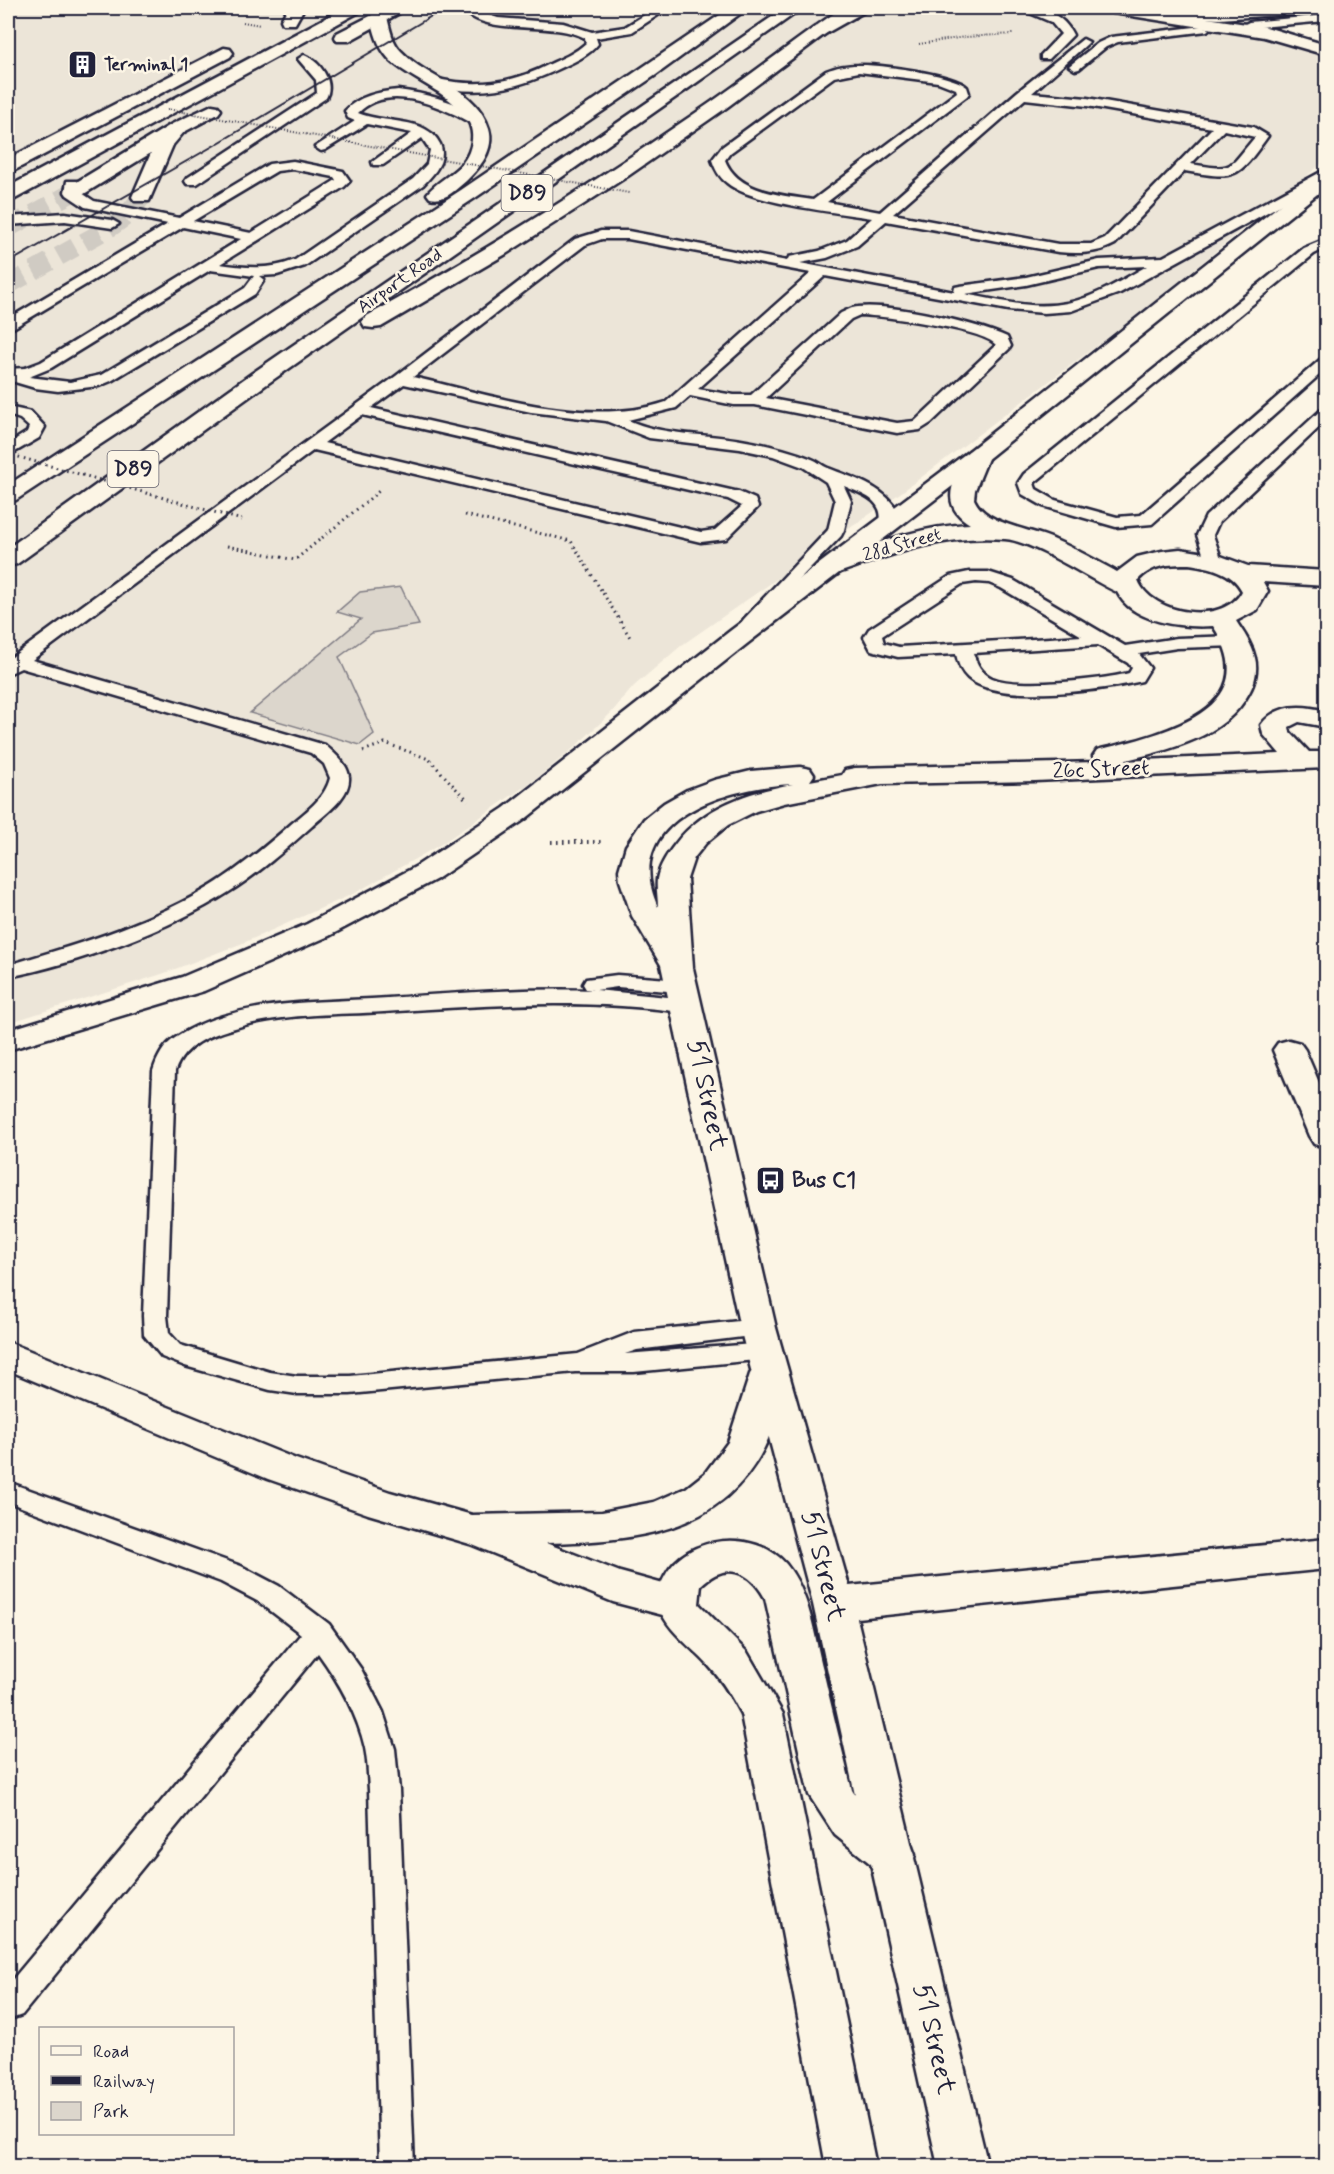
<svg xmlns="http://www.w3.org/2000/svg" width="1334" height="2174" viewBox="0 0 1334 2174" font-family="Mynerve,sans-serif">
	<rect width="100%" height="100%" fill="#fcf5e5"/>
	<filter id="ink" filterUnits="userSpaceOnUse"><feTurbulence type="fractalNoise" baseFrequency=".0167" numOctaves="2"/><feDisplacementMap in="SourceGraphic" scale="12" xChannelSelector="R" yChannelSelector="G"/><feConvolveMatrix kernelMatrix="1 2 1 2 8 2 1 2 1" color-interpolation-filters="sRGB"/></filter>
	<g filter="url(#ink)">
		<polygon fill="#ece5d8" points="8,8 1070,8 1246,33 1270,38 1326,55 1326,160 1147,308 903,491 682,645 634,686 611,713 576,746 537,778 443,843 355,893 243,943 162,974 8,1023"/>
		<polygon fill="#dcd6cc" stroke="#7f7c84" stroke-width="1.5" points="401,587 419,625 372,633 339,657 374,734 360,745 250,713 361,619 337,612 360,592"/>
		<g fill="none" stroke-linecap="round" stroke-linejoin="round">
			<g stroke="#d0cbc3" stroke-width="19" stroke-dasharray="19 10" stroke-linecap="butt">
				<polyline points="8,228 77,190"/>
				<polyline points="8,285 111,227 125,217 142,197"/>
			</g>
			<defs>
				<g id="service">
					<path d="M470 8H480L479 12 498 18 563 23 592 32 625 27 656 8H669L632 32 596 38 598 44C589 55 576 61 563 67 516 90 480 97 429 85V79L433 78C476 88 511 84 550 64 563 58 575 53 586 43L585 38C552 21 490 35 467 13Z"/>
					<polygon points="858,8 871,8 823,35 815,35 813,33"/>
					<path d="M1018 8C1040 6 1063 13 1073 35L1049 59H1041V55L1061 34 1051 22Z"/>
					<polygon points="1326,15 1326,21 1249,28 1243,25 1249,22"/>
					<polygon points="1203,26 1209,29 1207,31 1118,42 1106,47 1079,69 1075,70 1069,66 1098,43 1111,37"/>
					<path d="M1083 39 1089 42 1087 44 1032 93 1087 98 1253 127 1268 136C1237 179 1237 180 1185 171L1115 244C1097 254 1078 254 1058 252L886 221 857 246 827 258 800 263 954 292 955 287 960 286 1026 277 1099 260 1163 257 1321 172 1326 171V180L1120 293 1071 311 1044 313 1008 310 825 276 698 389 734 395H751L841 313C846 311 852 307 858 307 892 303 976 323 1007 337L1011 346 1009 349 931 423 920 430 897 433 755 405H734L690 396 676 408 628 420C663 436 704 433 741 440 765 444 789 450 812 459 818 461 822 466 828 468 853 478 883 486 897 510L894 528H882L880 524C885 500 862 494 844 486L851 501 844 530 841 536 782 597 750 635H738L735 631 744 619 828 530 835 501 826 482 803 467 773 456 740 449 649 438 606 421 531 412 404 384 371 408 739 492 755 499 758 507 726 539 701 542 314 450 32 660 325 745C334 753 348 764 349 777 351 797 324 815 311 827 285 850 259 873 229 892 170 930 76 964 8 977V965C73 946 141 926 201 892 233 874 261 850 289 826 304 813 325 799 330 778L324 764 311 753 21 668 8 674V661L12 657 396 376 575 239 601 231H628L787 261 789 257 819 251 847 240 872 218C837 212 752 204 727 183 719 177 715 169 712 160L722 147 826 71C836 67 846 65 858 65 878 64 954 74 967 87L969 93 967 96 827 202 880 212 1017 92ZM859 72 938 82 956 89 957 92 813 200C782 195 738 193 725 160L730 153 834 77ZM1025 99 1087 106 1212 128 1105 238 1091 244H1058L893 214ZM1224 130 1255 137C1227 170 1235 171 1191 164ZM602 239H628L811 273 666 402C587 428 491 395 413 377L585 245ZM1147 266C1122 280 1096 297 1067 303 1033 310 997 300 965 294L1026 285 1099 268ZM860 315C884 316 984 329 996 345L915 421 897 423 766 398 851 319ZM362 415 728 499 742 506 715 530 701 532 324 443Z"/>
					<path d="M304 55C320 61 335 82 326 98L197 184H187L185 181 187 178 317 93 316 80 298 59Z"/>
					<path d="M398 90C423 93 466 103 484 121L482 124C473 126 464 119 456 115 426 101 385 86 358 113 382 124 427 116 440 144 447 160 434 174 423 185L305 266 277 275 259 276 264 280 255 294 111 381 99 386 58 391 35 388 8 380V369L25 368 41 362 241 239 183 227 13 328 8 329V319L168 224 85 207 67 195 65 192 67 181H77L79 191 94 201 179 218 269 164 293 161 343 171 350 181 344 187 220 264C246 268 270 270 295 260L413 179 427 164 430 150 422 138 383 165H373L372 162 412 133 367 124 325 150 321 151 315 147 355 121 348 118 345 111C358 96 378 92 398 90ZM293 169 334 177 336 180 251 233 193 221 277 171ZM210 270 254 276 245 288 101 375 70 382 29 377 51 368Z"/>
					<polygon points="65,213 112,220 119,224 112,228 65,221 8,225 8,217"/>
					<polygon points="1326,239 1326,248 1314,254 1034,483 1036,489 1055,500 1117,517 1141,515 1321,359 1326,358 1326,369 1152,524 1116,527 1043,506 1022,494 1018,483 1024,474 1304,248"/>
					<polygon points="8,407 31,412 45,427 39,438 8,456 8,444 27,432 29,427 20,419 8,415"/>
					<polygon points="1326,408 1326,421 1219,522 1213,535 1222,561 1219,565 1207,565 1197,535 1206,516 1321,410"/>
					<path d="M969 572H988L1013 580 1125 646 1177 638 1236 636 1242 637 1245 641 1242 645 1236 646 1177 648 1139 654 1150 668 1142 681C1104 690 999 705 968 678 961 672 958 663 956 654L898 657 871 650 864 637 869 629 950 576ZM976 582 989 583 1001 588 1082 636 899 647 884 643 882 636 962 584ZM1098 645 1128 663 1132 668 1129 673C1101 680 1018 689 992 678 981 673 977 664 973 653Z"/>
					<path d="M617 975 681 980 689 981 692 986 689 991 681 992 617 987 596 990 688 999 696 1001 699 1006 696 1011 688 1013C586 998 486 1005 384 1012 335 1015 282 1013 235 1028 210 1035 184 1045 175 1071L167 1316 169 1333 180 1345 270 1372 297 1376H350L578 1354 634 1332 758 1319 767 1322 771 1328 767 1334 637 1350 625 1354 766 1343 775 1346 779 1352 775 1358 634 1372H575L350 1394H297L270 1390 185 1366 162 1357 144 1335 143 1316 153 1071C157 1058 164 1045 175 1038 236 998 319 1003 388 998 456 993 524 988 593 990L586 989 583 984 586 979Z"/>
					<path d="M8 1482 241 1566 279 1586 329 1624 361 1669 383 1712 395 1749 399 1790 414 2166H380L369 1790C368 1776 368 1762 365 1748 357 1713 339 1682 318 1653L22 2015 11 2019 8 2018V1985L301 1634 259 1602 221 1582 8 1502Z"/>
				</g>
				<g id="minor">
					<path d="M977 449 985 451 989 456 975 490 974 499C986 526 1031 528 1055 540 1076 549 1097 561 1117 572L1137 557 1162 551 1180 549 1218 555 1248 566 1326 571V586L1263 582 1268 591 1257 610 1236 621C1243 632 1252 644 1255 658 1258 669 1255 683 1249 693 1225 738 1168 750 1122 761L1280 754 1263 734 1261 725C1277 703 1303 705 1326 711V727L1299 722 1289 727 1290 732 1309 752H1326V768L1035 781 882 784 784 803 756 811 728 825 706 843 694 858 687 879 693 968 776 1328 849 1586 1326 1539V1569L857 1618 912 1847 915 1855 914 1858 988 2166H938L871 1864 835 1835 809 1795 765 1598C749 1569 725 1562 701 1585L699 1604 747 1652 783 1714 876 2166H826L741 1714C732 1697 722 1680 708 1665 691 1646 668 1632 659 1607 655 1596 660 1585 665 1576 687 1535 754 1528 786 1564 810 1593 814 1635 823 1670 832 1710 842 1750 852 1790L855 1795 813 1604 740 1328 661 965 632 916 620 881 619 870 626 846 644 819 664 803 687 790 714 780 751 771 800 767 810 769 814 775 810 781 842 775 845 770 855 768 1097 762 1093 756 1097 750C1158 735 1270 711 1213 626 1183 628 1132 623 1117 592 1089 579 1033 541 1005 539 947 534 894 553 841 572L832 575 823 572 819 567 823 562C871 545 919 526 970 524 938 504 954 482 965 456L969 451ZM1189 564C1209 567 1232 571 1242 591 1224 626 1151 615 1138 580 1152 565 1169 564 1189 564ZM793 784C749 792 705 806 676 843 668 853 659 866 657 879 656 888 658 898 658 907 618 819 727 787 793 784Z"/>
					<polygon points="1289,1040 1300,1043 1305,1050 1326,1099 1326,1147 1314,1144 1309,1136 1273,1050 1278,1043"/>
				</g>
				<g id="secondary">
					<polygon points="288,8 304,8 295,24 283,24 281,20"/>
					<polygon points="344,8 363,8 361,11 15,199 8,201 8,187"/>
					<polygon points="386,8 405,8 403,11 349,41 337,41 335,37 337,33"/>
					<polygon points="1105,8 1141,8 1266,27 1326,45 1326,55 1264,37 1113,13"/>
					<polygon points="224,48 230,49 233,53 230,57 15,170 8,172 8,159"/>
					<polygon points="212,105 218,106 221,110 218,114 184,132 173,145 149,201 135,201 132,197 151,153 84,194 70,194 67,190 70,186 172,124"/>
					<polygon points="1326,172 1326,187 985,461 748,643 524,820 437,879 329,936 204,991 8,1050 8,1030 182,977 307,924 415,867 504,808 730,631 969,451 1319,174"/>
				</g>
				<path id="primary" d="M8 1342 296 1459 390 1492 472 1515 602 1512 654 1502 686 1488 705 1473 728 1442 750 1374 756 1365 769 1361 782 1365 788 1374C780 1398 775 1426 764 1448 720 1535 632 1541 546 1543L620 1572 692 1592 698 1603 692 1614 678 1619 613 1602 470 1544 368 1514 268 1479 8 1370Z"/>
				<g id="trunk">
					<polygon points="730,8 748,8 656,75 475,198 16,500 8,502 8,485 461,190"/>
					<polygon points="785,8 803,8 267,384 17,564 8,566 8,548 251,374"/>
					<path d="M842 8H860L726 108 628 176 506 254 381 327 373 328 365 327 362 322 365 317C479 255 588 187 694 114 745 80 792 42 842 8Z"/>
					<polygon points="1117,8 1313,8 1305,13 1220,19 1124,14 1118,13"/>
					<path d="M379 12 387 17C390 29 392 42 401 51 429 81 476 86 489 129 495 149 480 168 466 181 455 190 445 202 430 198L427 194C439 178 461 172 469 152 489 104 414 85 389 59 378 47 374 32 371 17L373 13Z"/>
				</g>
			</defs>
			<use href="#service" stroke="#22223b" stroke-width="5"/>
			<use href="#minor" stroke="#22223b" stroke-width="5"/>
			<use href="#secondary" stroke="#22223b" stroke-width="5"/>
			<use href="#primary" stroke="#22223b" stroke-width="5"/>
			<use href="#trunk" stroke="#22223b" stroke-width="5"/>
			<g stroke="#22223b" stroke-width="2" stroke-dasharray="1 2" stroke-linecap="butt">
				<polyline points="243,22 260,25"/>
				<polyline points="919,44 965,37 1013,34"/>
			</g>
			<g stroke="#22223b" stroke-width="3" stroke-dasharray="1.5 4" stroke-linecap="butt">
				<polyline points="465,515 571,541 631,639"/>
				<polyline points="227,546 295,560 379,491"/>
				<polyline points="363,751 385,743 429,759 461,794"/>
			</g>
			<g stroke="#22223b" stroke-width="4" stroke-dasharray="1.5 4.5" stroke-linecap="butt">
				<polyline points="460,792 468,801"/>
				<polyline points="551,842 602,842"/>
			</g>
			<use href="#service" fill="#fcf5e5" fill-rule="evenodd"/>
			<use href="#minor" fill="#fcf5e5" fill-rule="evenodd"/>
			<use href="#secondary" fill="#fcf5e5" fill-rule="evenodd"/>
			<use href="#primary" fill="#fcf5e5" fill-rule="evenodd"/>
			<use href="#trunk" fill="#fcf5e5" fill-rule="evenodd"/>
			<polyline stroke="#22223b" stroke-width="2" points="8,263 215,145 445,8"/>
			<polyline stroke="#22223b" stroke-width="2" stroke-dasharray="1 2" stroke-linecap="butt" points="167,109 629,193"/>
			<polyline stroke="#22223b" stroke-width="3" stroke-dasharray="1.5 4" stroke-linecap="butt" points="8,454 242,520"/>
		</g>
	</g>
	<defs>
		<symbol id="building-square" viewBox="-11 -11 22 22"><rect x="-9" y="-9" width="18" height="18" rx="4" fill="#22223b" stroke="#fcf5e5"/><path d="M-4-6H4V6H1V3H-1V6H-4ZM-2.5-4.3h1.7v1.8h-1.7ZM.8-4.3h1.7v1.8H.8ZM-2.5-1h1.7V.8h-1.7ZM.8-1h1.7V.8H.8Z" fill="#fff"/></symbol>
		<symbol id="bus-square" viewBox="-11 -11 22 22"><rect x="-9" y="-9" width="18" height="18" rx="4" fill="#22223b" stroke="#fcf5e5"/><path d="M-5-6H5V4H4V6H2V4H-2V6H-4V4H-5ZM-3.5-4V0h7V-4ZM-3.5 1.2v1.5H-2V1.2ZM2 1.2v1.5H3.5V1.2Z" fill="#fff"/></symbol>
	</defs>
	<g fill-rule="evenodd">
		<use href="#building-square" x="66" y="48" width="33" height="33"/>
		<use href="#bus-square" x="754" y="1164" width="33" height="33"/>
	</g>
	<g text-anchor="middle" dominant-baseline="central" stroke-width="5" stroke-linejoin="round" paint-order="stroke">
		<g font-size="18" font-weight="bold" fill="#22223b" stroke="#fcf5e5" text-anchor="start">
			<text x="104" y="65">Terminal 1</text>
		</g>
		<g font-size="18" fill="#22223b" stroke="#fcf5e5">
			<text transform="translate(400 281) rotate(-35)">Airport Road</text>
			<text transform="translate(902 545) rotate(-16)">28d Street</text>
		</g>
		<g fill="#fcf5e5" stroke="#63616e" stroke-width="1.5">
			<rect x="501.5" y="175" width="51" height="36" rx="4.5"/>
			<rect x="107.5" y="451" width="51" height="36" rx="4.5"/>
		</g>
		<g font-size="21" font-weight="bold" fill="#22223b">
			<text x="527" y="193">D89</text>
			<text x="133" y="469">D89</text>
		</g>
		<g font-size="22" fill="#22223b" stroke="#fcf5e5">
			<text transform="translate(1101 770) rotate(-2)">26c Street</text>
		</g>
		<g font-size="22" font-weight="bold" fill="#22223b" stroke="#fcf5e5" text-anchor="start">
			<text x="792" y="1181">Bus C1</text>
		</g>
		<g font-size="27" fill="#22223b" stroke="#fcf5e5">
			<text transform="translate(707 1095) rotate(78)">51 Street</text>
			<text transform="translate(823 1566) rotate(76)">51 Street</text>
			<text transform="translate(934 2039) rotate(77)">51 Street</text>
		</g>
	</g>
	<rect width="1334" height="2174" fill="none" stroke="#fcf5e5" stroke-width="30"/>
	<rect x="15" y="15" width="1304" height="2144" fill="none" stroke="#22223b" stroke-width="2" filter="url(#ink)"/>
	<rect x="39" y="2027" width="195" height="108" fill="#fcf5e5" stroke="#a5a1a1" stroke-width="1.5"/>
	<rect x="51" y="2046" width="30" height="9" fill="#fcf5e5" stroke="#a5a1a1" stroke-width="1.5"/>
	<text x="93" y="2057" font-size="18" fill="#22223b">Road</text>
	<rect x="51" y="2076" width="30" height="9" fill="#22223b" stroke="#a5a1a1" stroke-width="1.5"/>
	<text x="93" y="2087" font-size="18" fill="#22223b">Railway</text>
	<rect x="51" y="2102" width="30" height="18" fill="#dcd6cc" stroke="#a5a1a1" stroke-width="1.5"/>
	<text x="93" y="2117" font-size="18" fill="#22223b">Park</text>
</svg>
